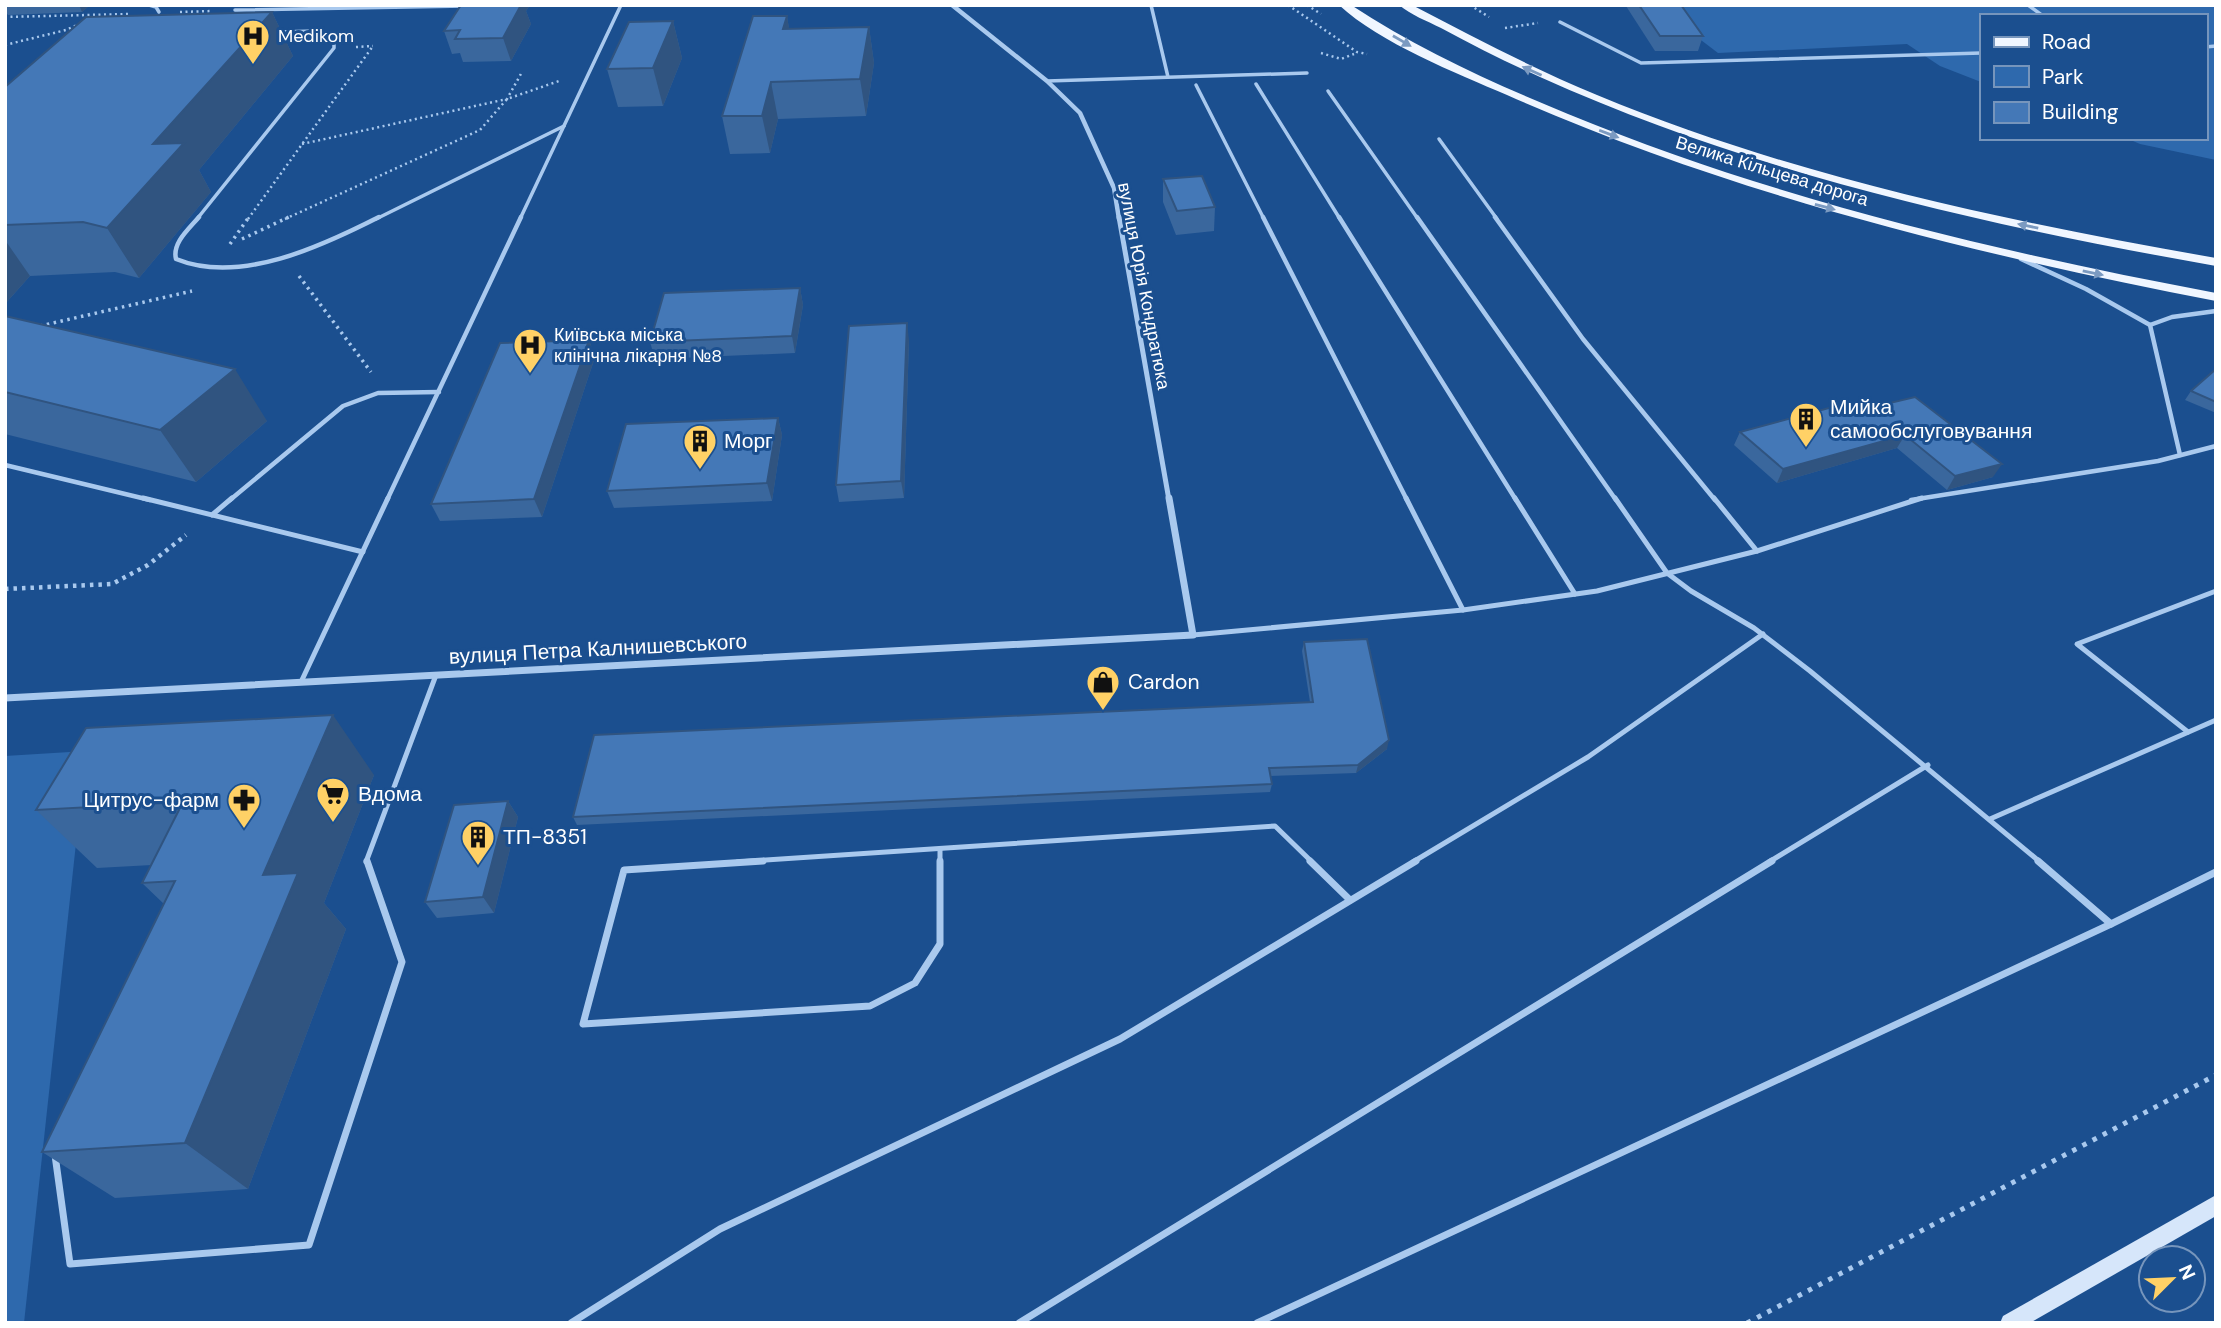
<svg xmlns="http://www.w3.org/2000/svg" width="2221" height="1328" viewBox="0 0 2221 1328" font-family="'DM Sans',sans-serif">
	<rect width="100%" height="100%" fill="#1b4f8f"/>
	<g fill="#2e69ad">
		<polygon points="1655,5 2216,5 2216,160 2140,144 2126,138 2205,138 2205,16 1981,16 1981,82 1940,66 1907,44 1718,53"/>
		<polygon points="86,751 24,1323 5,1323 5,756"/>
	</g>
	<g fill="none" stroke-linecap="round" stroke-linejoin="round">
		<g stroke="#a9c9ee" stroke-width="2.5" stroke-dasharray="2 3.5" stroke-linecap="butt">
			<polyline points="1288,5 1357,52 1367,54"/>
			<polyline points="1307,5 1321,14"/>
			<polyline points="1470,5 1489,17"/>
			<polyline points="180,12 213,11"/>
			<polyline points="5,17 129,14"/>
			<polyline points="1505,28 1538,23"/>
			<polyline points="5,45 66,30 82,23"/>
			<polyline points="356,47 373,46"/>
			<polyline points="1321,53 1341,59 1354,54"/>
			<polyline points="302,144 507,99 522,72"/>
			<polyline points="248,219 373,46"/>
			<polyline points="285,219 480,130 507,99 559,81"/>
		</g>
		<g stroke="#a9c9ee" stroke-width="3.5" stroke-dasharray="2.5 4.5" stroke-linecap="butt">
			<polyline points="242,239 289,217"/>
			<polyline points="230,244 249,217"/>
			<polyline points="299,276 371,372"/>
			<polyline points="40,326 192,291"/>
		</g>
		<polyline stroke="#a9c9ee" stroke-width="4.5" stroke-dasharray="3.5 5" stroke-linecap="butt" points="5,589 112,584 148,565 186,535"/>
		<polyline stroke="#a9c9ee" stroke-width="5" stroke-dasharray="4.5 7" stroke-linecap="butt" points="1747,1323 2216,1075"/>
		<g stroke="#a9c9ee" stroke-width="3.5">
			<polyline points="149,5 156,7 159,12"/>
			<polyline points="1151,5 1168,77"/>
			<polyline points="2028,5 2043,16"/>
			<polyline points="235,10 465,6"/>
			<polyline points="1560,22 1641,63 1981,53"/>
			<polyline points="2205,47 2216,46"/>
			<polyline points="1047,81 1307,73"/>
			<polyline points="1256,84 1340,219"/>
			<polyline points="1196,85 1264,219"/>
			<polyline points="1328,91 1418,219"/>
			<polyline points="1439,139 1497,219"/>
			<polyline points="197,219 334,48 334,41 316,31 276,32"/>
			<polyline points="376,219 564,126"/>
			<polyline points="520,219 621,5"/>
		</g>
		<g stroke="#a9c9ee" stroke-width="4.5">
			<path d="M199 217C189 229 172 243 176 259 240 285 322 246 379 217"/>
			<polyline points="1263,217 1407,500"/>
			<polyline points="1339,217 1516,500"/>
			<polyline points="1417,217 1616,500"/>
			<polyline points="1495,217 1583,339 1715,500"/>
			<polyline points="2021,259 2086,289 2150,325"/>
			<polyline points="2150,325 2180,455"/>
			<polyline points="2150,325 2172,317 2216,311"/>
			<polyline points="5,465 150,500"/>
			<polyline points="230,500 343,406 378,393 439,392"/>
			<polyline points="387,500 521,217"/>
			<polyline points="1911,500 2158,461 2216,446"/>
		</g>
		<g stroke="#a9c9ee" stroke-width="5">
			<polyline points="143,498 363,552"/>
			<polyline points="1406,498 1463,610"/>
			<polyline points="1515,498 1575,594"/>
			<polyline points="1615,498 1667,573 1691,591 1754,628 1810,671 2040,862"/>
			<polyline points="1714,498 1757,551"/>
			<polyline points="212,515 232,498"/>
			<polyline points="1193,635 1463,610 1597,591 1757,551 1922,498"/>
			<polyline points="301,682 388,498"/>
			<polyline points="2188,732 2077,644 2216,591"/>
			<polyline points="1990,819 2216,720"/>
			<polyline points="940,849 940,862"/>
			<polyline points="366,862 436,675"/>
			<polyline points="737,862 1275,826 1312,862"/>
			<polyline points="1413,862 1588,757 1763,634"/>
			<polyline points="1769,862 1928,765"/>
		</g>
		<g stroke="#a9c9ee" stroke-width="7">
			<polyline points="763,861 624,870 583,1024 870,1006 915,983 940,944 940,861"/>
			<polyline points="1310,861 1350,900"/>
			<polyline points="2038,861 2111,924"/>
			<polyline points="55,1155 70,1264 309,1245 402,962 367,861"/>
			<polyline points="571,1323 720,1229 1120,1039 1416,861"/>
			<polyline points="1019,1323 1772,861"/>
			<polyline points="1257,1323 2111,924 2216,872"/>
		</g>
		<polyline stroke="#a9c9ee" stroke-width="4.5" points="952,5 1047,81 1080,113 1114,188 1119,219"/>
		<polyline stroke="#a9c9ee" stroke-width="5" points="1119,217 1169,500"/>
		<polyline stroke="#a9c9ee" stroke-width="7" points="5,698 1193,635 1169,498"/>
		<polygon fill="#d6e6fa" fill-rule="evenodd" points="2216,1195 2216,1216 2030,1323 2000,1323 2003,1316"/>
		<g fill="#f0f6ff" fill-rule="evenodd">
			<path d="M1339 5H1351C1419 50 1493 83 1568 114 1777 200 1995 251 2216 293V301C1973 254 1734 195 1507 95 1456 73 1380 43 1339 5Z"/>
			<path d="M1399 5H1412C1473 37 1534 69 1597 95 1795 177 2006 221 2216 258V266C1985 225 1755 174 1540 77 1506 62 1474 46 1441 28 1427 21 1411 15 1399 5Z"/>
		</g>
	</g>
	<g fill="#3a679d">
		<polygon points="5,5 90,5 82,12 8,15 5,11"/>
		<polygon points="461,5 530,5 526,11 531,24 511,61 463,62 460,53 452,54 444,31"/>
		<polygon points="1626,5 1681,5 1703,36 1698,51 1655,51 1626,6"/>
		<polygon points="272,12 293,56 199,170 211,192 139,278 115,272 30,276 5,304 5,87"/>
		<polygon points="787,16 789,29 869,27 874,63 866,116 778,119 770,153 730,154 722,116"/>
		<polygon points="673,21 682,58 663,106 618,107 607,69"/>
		<polygon points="1163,179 1215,207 1214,231 1176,235 1163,202"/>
		<polygon points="800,288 803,305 795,353 655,359 650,342"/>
		<polygon points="5,316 267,421 196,482 5,434"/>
		<polygon points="589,340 595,357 542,517 440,521 431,504"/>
		<polygon points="909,340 904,498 839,502 836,485"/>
		<polygon points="2216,369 2216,413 2185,400 2191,391"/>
		<polygon points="1915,397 1993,477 1947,490 1897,448 1777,483 1734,445 1740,432 1852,412"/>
		<polygon points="778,418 782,435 772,501 614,508 607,491"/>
		<polygon points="1304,642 1387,749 1356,773 1270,776 1272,784 1270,792 577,825 573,817 1310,702 1302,651"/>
		<polygon points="374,775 324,903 346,929 248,1189 115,1198 42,1152 164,904 142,883 152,865 97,868 36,810"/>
		<polygon points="508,801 518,817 494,913 437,918 425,902"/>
	</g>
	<g fill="#305480">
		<polygon points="79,5 90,5 82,12"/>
		<polygon points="512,5 530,5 526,11 531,24 511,61 503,38"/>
		<polygon points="272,12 293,56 199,170 211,192 139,278 107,228 153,144"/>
		<polygon points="787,16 793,51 783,29"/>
		<polygon points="673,21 682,58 663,106 653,68"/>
		<polygon points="869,27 874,63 866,116 860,79"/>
		<polygon points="771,82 778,119 770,153 762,116"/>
		<polygon points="5,240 30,276 5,304"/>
		<polygon points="800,288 803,305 795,353 792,336"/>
		<polygon points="907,323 909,340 904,498 901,481"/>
		<polygon points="589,340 595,357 542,517 534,499"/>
		<polygon points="235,369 267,421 196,482 160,430"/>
		<polygon points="778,418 782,435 772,501 767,483"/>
		<polygon points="1905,435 1897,448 1777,483 1783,469"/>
		<polygon points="2002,464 1993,477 1947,490 1955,476"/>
		<polygon points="333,715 374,775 324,903 346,929 248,1189 185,1143 263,875"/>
		<polygon points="1389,740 1387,749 1356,773 1358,765"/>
		<polygon points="508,801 518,817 494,913 483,897"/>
	</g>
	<g fill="#4478b7" stroke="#305480" stroke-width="2">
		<polygon points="461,5 521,5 503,38 455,39 460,30 444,31"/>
		<polygon points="1639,5 1681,5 1703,36 1660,36"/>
		<polygon points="272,12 153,144 184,143 107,228 83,222 5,225 5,87 86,17"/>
		<polygon points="753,16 787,16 783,29 869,27 860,79 771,82 762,116 722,116"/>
		<polygon points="673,21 653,68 607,69 629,22"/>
		<polygon points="1202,176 1215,207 1177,211 1163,179"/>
		<polygon points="800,288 792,336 650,342 664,293"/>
		<polygon points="5,316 235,369 160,430 5,392"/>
		<polygon points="907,323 901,481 836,485 849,326"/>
		<polygon points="589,340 534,499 431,504 500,343"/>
		<polygon points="2216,369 2216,402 2191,391"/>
		<polygon points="1915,397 2002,464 1955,476 1905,435 1783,469 1740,432 1840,405 1852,412"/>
		<polygon points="778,418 767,483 607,491 626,424"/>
		<polygon points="1367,639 1389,740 1358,765 1269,768 1272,784 573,817 594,735 1313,702 1304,642"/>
		<polygon points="333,715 263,875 298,873 185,1143 42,1152 175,881 142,883 183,802 36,810 86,728"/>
		<polygon points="508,801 483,897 425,902 454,805"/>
	</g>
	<defs><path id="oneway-solid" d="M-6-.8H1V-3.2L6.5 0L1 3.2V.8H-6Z" transform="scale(1.75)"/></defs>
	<g fill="#7b9ac1">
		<use href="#oneway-solid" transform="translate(1402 41) rotate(30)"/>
		<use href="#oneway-solid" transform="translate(1532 71) rotate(-156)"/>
		<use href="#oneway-solid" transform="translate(1609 134) rotate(21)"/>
		<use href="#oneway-solid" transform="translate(1825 207) rotate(15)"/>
		<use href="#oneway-solid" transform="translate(2028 226) rotate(-168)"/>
		<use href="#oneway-solid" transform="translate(2093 273) rotate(12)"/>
	</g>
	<defs>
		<symbol id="hospital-pin" viewBox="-11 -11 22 30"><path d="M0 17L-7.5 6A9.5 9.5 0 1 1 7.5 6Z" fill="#ffd166" stroke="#1b4f8f"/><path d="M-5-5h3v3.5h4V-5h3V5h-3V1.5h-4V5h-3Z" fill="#111"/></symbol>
		<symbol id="building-pin" viewBox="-11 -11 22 30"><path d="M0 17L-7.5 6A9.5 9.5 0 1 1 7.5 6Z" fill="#ffd166" stroke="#1b4f8f"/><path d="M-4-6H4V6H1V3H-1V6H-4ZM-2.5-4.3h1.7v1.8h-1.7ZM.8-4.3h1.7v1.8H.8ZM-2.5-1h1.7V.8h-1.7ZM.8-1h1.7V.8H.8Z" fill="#111"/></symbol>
		<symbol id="shop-pin" viewBox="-11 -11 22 30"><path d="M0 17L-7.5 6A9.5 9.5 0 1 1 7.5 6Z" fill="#ffd166" stroke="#1b4f8f"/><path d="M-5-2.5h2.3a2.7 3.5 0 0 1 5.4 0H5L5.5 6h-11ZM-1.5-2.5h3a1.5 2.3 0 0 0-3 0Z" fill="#111"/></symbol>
		<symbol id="supermarket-pin" viewBox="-11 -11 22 30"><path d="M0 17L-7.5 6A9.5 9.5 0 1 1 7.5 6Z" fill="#ffd166" stroke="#1b4f8f"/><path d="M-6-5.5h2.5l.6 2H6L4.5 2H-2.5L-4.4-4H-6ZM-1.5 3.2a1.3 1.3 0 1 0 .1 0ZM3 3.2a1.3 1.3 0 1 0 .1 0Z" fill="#111"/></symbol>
		<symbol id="pharmacy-pin" viewBox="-11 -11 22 30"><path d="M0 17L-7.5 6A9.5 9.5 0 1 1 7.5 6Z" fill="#ffd166" stroke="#1b4f8f"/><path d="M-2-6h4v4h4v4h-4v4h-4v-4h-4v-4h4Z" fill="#111"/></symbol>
	</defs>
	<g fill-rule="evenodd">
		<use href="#hospital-pin" x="234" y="17" width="38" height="52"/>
		<use href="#hospital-pin" x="511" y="326" width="38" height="52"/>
		<use href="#building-pin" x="1787" y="400" width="38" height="52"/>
		<use href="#building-pin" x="681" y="422" width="38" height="52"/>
		<use href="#shop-pin" x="1084" y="663" width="38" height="52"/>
		<use href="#supermarket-pin" x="314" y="775" width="38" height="52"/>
		<use href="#pharmacy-pin" x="225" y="781" width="38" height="52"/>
		<use href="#building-pin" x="459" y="818" width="38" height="52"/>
	</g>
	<g text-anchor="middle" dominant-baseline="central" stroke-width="6" stroke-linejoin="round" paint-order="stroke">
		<g font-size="18" fill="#fff" stroke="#1b4f8f" text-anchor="start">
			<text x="278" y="36">Medikom</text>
			<text x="554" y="335">Київська міська<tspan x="554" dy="21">клінічна лікарня №8</tspan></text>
		</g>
		<g font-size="18" fill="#fff" stroke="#1b4f8f">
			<text transform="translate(1772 171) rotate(17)">Велика Кільцева дорога</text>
			<text transform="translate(1144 286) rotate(79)">вулиця Юрія Кондратюка</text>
		</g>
		<g font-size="21" fill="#fff" stroke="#1b4f8f" text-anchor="start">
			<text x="1830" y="407">Мийка<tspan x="1830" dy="24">самообслуговування</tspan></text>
			<text x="724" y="441">Морг</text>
			<text x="1128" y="682">Cardon</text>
			<text x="358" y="794">Вдома</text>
			<text x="219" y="800" text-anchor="end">Цитрус-фарм</text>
			<text x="503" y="837">ТП-8351</text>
		</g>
		<g font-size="21" fill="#fff" stroke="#1b4f8f">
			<text transform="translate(598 649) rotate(-3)">вулиця Петра Калнишевського</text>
		</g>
	</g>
	<rect width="2221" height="1328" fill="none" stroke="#ffffff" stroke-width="14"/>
	<rect x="1980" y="14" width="228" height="126" fill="#1b4f8f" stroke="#7695bc" stroke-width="2"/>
	<rect x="1994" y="37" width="35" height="10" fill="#f0f6ff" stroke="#7695bc" stroke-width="2"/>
	<text x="2042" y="49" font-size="21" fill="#ffffff">Road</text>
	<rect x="1994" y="66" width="35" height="21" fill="#2e69ad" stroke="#7695bc" stroke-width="2"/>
	<text x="2042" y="84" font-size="21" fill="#ffffff">Park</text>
	<rect x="1994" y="102" width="35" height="21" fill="#4478b7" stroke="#7695bc" stroke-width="2"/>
	<text x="2042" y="119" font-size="21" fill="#ffffff">Building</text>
	<g transform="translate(2172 1279) rotate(66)"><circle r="33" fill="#1b4f8f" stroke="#7695bc" stroke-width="2"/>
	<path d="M0-5L12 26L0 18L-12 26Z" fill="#ffd166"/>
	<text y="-10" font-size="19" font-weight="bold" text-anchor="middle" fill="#ffffff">N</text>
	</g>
</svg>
